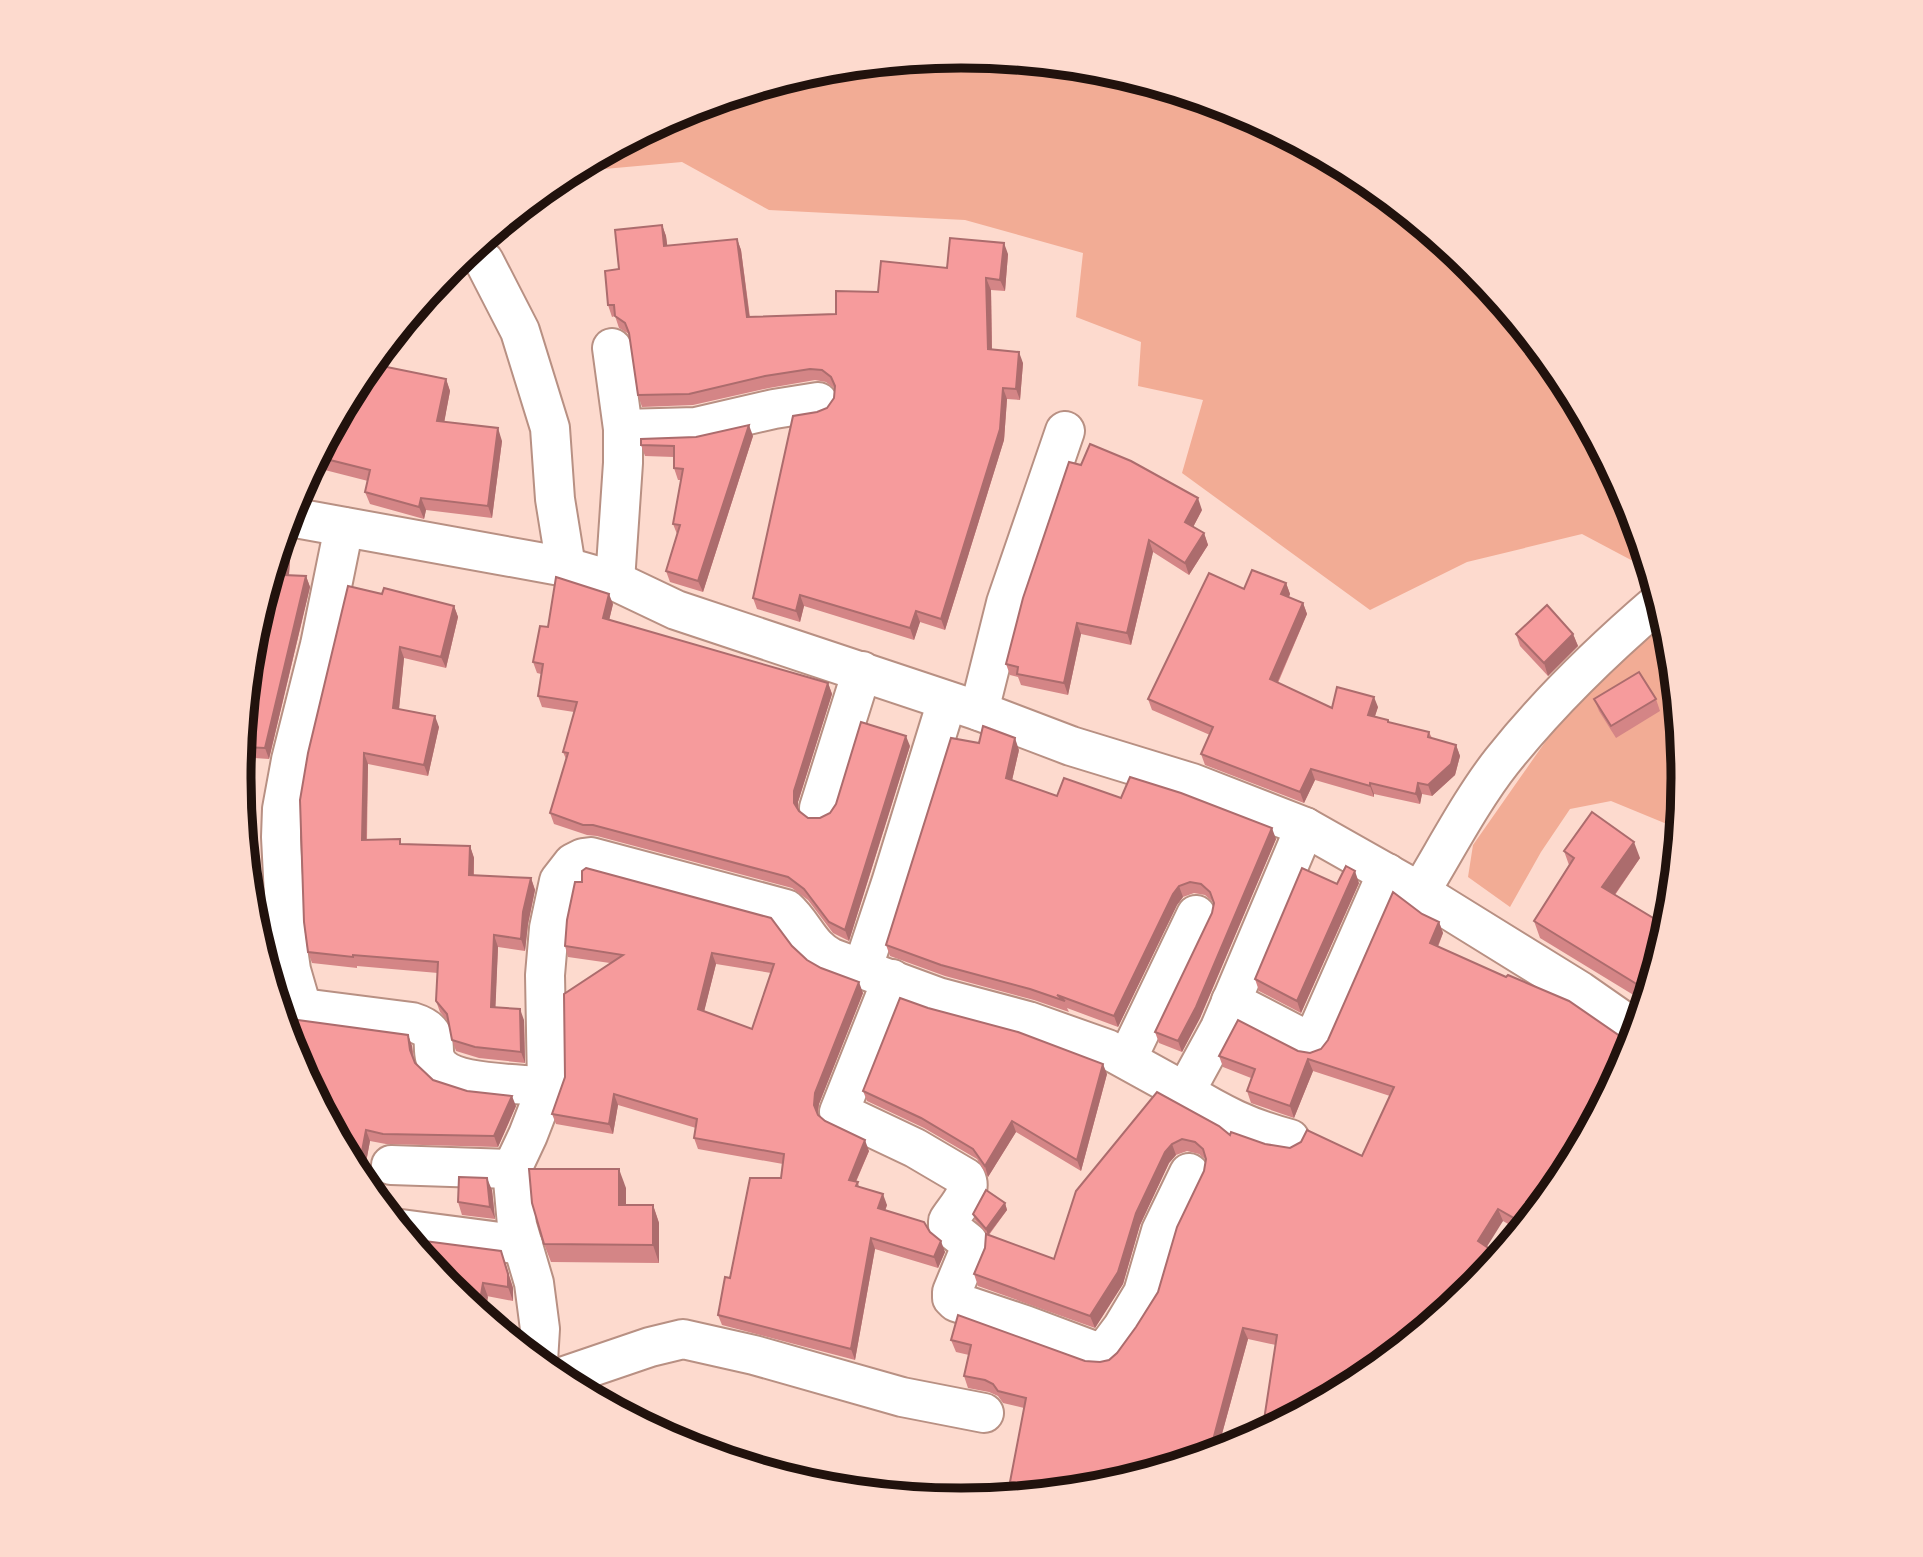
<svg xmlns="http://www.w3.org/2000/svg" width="1923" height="1557" viewBox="0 0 1923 1557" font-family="Poppins,sans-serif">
	<rect width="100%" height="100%" fill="#fddace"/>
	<g fill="#f2ac95">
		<polygon points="962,56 1103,70 1238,111 1363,178 1473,268 1562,377 1629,502 1647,563 1631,560 1582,534 1467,562 1370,610 1182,473 1203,400 1138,386 1141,342 1076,317 1083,253 965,220 769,210 682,162 571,172 685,111 821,70"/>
		<polygon points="1666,624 1670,638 1684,779 1679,829 1611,801 1570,809 1541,852 1510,907 1468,877 1473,845 1550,735 1616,660"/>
	</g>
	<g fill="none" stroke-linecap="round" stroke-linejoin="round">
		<defs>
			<g id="street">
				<polyline points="471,251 484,261 520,331 550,428 555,499 566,567"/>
				<polyline points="612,348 623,429 623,463 615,581"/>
				<polyline points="623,429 696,427 774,409 818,402"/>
				<polyline points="290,517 566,567 615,581 676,610 979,711 1071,746 1192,783 1305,827 1420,892 1580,991 1636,1030"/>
				<polyline points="979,711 1006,603 1065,431"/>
				<polyline points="819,808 862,671"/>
				<path d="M1420 892C1445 851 1472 799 1502 761 1548 703 1603 650 1659 602"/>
				<polyline points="862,970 891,883 947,701"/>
				<path d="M892 979 839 1112 915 1148 966 1178C973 1192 956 1208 948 1221V1226L968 1242 969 1251 952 1292V1298L956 1302 1025 1325 1097 1352H1104L1122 1328 1143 1293 1161 1231 1189 1173"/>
				<polyline points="1231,1001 1312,1043 1387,873"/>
				<path d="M279 1005 412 1022C448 1033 424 1050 441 1067 457 1083 524 1085 547 1086"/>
				<polyline points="302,1008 291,970 286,935 281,837 282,809 291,760 320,645 344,527"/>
				<polyline points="1127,1059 1196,915"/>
				<path d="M1290 1139C1248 1128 1221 1114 1185 1092L1220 1028 1305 827"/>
				<polyline points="391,1165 512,1169"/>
				<polyline points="401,1229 523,1245"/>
				<path d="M538 1361 540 1329 534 1283 517 1225 512 1169 528 1135 547 1086 545 975 549 928 559 881 573 863 583 858 591 857 786 909C804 925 810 948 832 958L938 997 1028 1021 1107 1049 1185 1092"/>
				<polyline points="559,1378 650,1347 683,1339 754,1355 902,1397 984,1413"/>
			</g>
		</defs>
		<use href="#street" stroke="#b89083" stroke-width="42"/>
		<use href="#street" stroke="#fff" stroke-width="38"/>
	</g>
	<g fill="#d48586" fill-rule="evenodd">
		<polygon points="662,225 666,236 667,246 737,239 741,250 750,317 836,314 878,292 947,268 1008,254 1005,291 991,290 992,349 1023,363 1020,400 1007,399 1004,440 945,630 920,622 914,640 804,606 800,622 757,609 753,598 817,412 827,408 834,398 835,389 826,382 815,380 769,388 693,405 642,407 638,395 630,336 629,334 619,328 615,316 612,317 608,305 619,269"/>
		<polygon points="378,356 375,365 446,379 450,391 444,422 502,441 492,518 426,510 424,519 370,504 365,492 368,481 313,467 361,377"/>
		<polygon points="753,436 703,592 670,582 666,571 677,534 673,524 681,480 678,480 674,468 674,457 645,456 641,445"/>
		<polygon points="1202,510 1193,527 1204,533 1208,545 1189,575 1153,552 1131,645 1081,634 1068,695 1021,685 1018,677 1010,675 1006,664 1023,598"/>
		<polygon points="287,537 291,547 289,575 306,576 310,587 269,759 241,757 253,637"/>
		<polygon points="1286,583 1290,594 1289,597 1303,603 1307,614 1278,683 1332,708 1378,707 1375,716 1388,720 1389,723 1429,732 1432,738 1456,745 1460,756 1455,775 1432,796 1422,794 1420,804 1374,794 1374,797 1315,780 1304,803 1205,765 1201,754 1210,735 1152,710 1148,699 1244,589"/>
		<polygon points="382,594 454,606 458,617 446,668 404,658 399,709 439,727 428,776 368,764 367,840 402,844 470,846 474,858 474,875 531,878 535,890 528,924 525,951 498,947 495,1008 524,1020 525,1063 479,1058 456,1051 452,1040 449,1023 440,1012 436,1001 438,973 357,966 357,968 312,963 308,952"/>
		<polygon points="613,604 609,620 828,683 832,694 798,802 799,811 808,818 820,818 830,813 910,746 849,941 833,933 808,900 792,888 597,836 587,835 554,824 550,813 566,759 563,752 574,712 542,707 538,696 541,674 537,673 533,662 548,627"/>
		<polygon points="1516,634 1573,634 1578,646 1548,676 1520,646"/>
		<polygon points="1594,699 1656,699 1660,711 1616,738 1599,711"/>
		<polygon points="1019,750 1012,780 1057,796 1121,798 1276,839 1200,1018 1182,1052 1159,1043 1155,1032 1212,913 1214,903 1205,895 1194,893 1183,897 1177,905 1118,1027 1067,1008 1069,1012 1034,1000 945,976 890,956 886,945"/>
		<polygon points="1564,851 1640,858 1615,895 1668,927 1645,1002 1540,938 1534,921 1569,865"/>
		<polygon points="1359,883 1301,1013 1259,991 1255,979 1337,884"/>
		<polygon points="1422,914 1439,922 1443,933 1438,947 1562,1180 1520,1231 1503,1221 1276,1345 1248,1339 1217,1452 1102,1487 1023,1495 1015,1493 1010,1482 1024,1408 1003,1403 998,1396 989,1392 968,1388 964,1376 969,1355 956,1352 951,1340 1085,1361 1100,1362 1109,1360 1117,1353 1136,1327 1158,1292 1204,1171 1206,1160 1199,1154 1187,1151 1176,1155 1169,1163 1140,1225 1123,1284 1095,1328 978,1286 974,1274 985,1248 988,1235 975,1220 973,1214 1005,1203 1007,1210 989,1235 1054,1259 1157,1092 1230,1135 1265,1144 1290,1148 1362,1156 1390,1096 1313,1071 1294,1118 1251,1103 1247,1091 1251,1078 1223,1067 1219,1056 1298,1051 1310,1053 1321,1049"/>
		<path d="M565 946H792L807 960 863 993 819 1104 818 1114 825 1121 869 1151 856 1182H858L859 1187 887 1205 885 1211 930 1232 945 1252 938 1268 875 1249 855 1360 722 1325 718 1315 730 1278 781 1178 783 1164 698 1149 694 1138 696 1128 618 1105 613 1134 556 1124 552 1114 565 1077 610 963 568 957ZM716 964 771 973 752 1029 704 1011Z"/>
		<polygon points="408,1035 412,1046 415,1063 433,1080 516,1106 498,1147 386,1144 370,1141 364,1173 356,1172 294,1055"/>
		<polygon points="1107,1074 1081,1171 1016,1132 988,1177 977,1159 924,1128 867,1101 863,1091"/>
		<polygon points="626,1188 626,1205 653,1205 659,1223 659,1263 551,1262 544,1244"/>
		<polygon points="492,1190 495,1219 462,1215 458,1202"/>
		<polygon points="506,1265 513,1288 513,1301 450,1289"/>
	</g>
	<g fill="#ac6c6d">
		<polygon points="662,225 666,236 669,258 664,246"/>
		<polygon points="737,239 741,250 751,329 747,317"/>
		<polygon points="1004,243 1008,254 1005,291 1000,280"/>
		<polygon points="986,278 991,290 992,360 988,349"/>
		<polygon points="1019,352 1023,363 1020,400 1016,389"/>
		<polygon points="446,379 450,391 442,434 437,421"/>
		<polygon points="1003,388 1007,399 1004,440 945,630 941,619"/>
		<polygon points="749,425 753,436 703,592 698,581"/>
		<polygon points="498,428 502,441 492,518 488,506"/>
		<polygon points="421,498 426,510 424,519 419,507"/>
		<polygon points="1198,498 1202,510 1190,533 1185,522"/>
		<polygon points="1204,533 1208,545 1189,575 1185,563"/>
		<polygon points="287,537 291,547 288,586 284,575"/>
		<polygon points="1149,540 1153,552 1131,645 1127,633"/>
		<polygon points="306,576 310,587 269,759 265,748"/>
		<polygon points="1286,583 1290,594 1285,605 1281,594"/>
		<polygon points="609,594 613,604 607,629 603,618"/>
		<polygon points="800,595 804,606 800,622 796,611"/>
		<polygon points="1303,603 1307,614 1274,690 1270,679"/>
		<polygon points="454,606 458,617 446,668 441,657"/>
		<polygon points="916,611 920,622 914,640 910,628"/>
		<polygon points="1077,623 1081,634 1068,695 1064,683"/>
		<polygon points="1573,634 1578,646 1548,676 1544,663"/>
		<polygon points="400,647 404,658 398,719 393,708"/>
		<polygon points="828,683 832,694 798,802 798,813 794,803 794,791"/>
		<polygon points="1374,697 1378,707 1372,725 1368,715"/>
		<polygon points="435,716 439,727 428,776 424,765"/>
		<polygon points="906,736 910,746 849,941 845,930"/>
		<polygon points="1015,738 1019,750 1010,789 1006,778"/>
		<polygon points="1456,745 1460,756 1455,775 1432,796 1428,785"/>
		<polygon points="364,753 368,764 366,851 362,840"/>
		<polygon points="1311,769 1315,780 1304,803 1300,792"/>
		<polygon points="1370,783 1374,794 1374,797 1370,786"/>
		<polygon points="1418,783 1422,794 1420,804 1416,794"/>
		<polygon points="1272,828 1276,839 1200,1018 1182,1052 1178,1041"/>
		<polygon points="1634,842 1640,858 1608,904 1602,887"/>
		<polygon points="256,846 260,857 264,936 272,983 267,967 260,925"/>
		<polygon points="470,846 474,858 473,886 469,875"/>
		<polygon points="1355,871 1359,883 1301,1013 1297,1001"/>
		<polygon points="531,878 535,890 528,924 525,951 521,939 523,912"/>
		<polygon points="1179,886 1183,897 1177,905 1118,1027 1114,1016 1173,894"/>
		<polygon points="1439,922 1443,933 1434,955 1430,943"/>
		<polygon points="494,935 498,947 495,1019 491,1007"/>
		<polygon points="712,953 716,964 702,1020 698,1009"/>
		<polygon points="859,982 863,993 819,1104 817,1115 814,1105 815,1093"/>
		<polygon points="520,1009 524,1020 525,1063 521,1052"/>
		<polygon points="408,1035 412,1046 413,1061 410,1050"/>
		<polygon points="1308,1059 1313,1071 1294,1118 1290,1106"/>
		<polygon points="1103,1064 1107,1074 1081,1171 1077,1160"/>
		<polygon points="614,1094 618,1105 613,1134 609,1124"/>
		<polygon points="512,1096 516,1106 498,1147 494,1136"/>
		<polygon points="1012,1121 1016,1132 988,1177 985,1166"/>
		<polygon points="366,1130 370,1141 364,1173 360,1162"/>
		<polygon points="865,1140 869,1151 852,1190 849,1180"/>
		<polygon points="1172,1144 1176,1155 1169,1163 1140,1225 1123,1284 1095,1328 1090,1316 1136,1213 1165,1152"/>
		<polygon points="619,1169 626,1188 626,1223 619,1205"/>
		<polygon points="487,1178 492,1190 495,1219 490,1207"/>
		<polygon points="883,1194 887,1205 882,1219 878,1208"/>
		<polygon points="1005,1203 1007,1210 988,1235 986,1229"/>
		<polygon points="653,1205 659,1223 659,1263 653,1245"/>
		<polygon points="1498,1209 1503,1221 1483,1253 1478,1241"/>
		<polygon points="871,1238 875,1249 855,1360 851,1349"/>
		<polygon points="941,1241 945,1252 938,1268 934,1257"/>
		<polygon points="501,1251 513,1288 513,1301 508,1287"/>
		<polygon points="483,1283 488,1297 485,1317 478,1312"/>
		<polygon points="1243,1328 1248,1339 1217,1452 1209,1455"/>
	</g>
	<g fill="#f69b9c" stroke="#ac6c6d" stroke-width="2" fill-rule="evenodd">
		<polygon points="662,225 664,246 737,239 747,317 836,314 836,291 878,292 881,261 947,268 950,238 1004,243 1000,280 986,278 988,349 1019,352 1016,389 1003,388 1000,429 941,619 916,611 910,628 800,595 796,611 753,598 793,416 817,412 827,408 834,398 835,386 831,377 822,370 810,369 765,376 689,394 638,395 629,333 625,323 615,316 614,305 608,305 605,271 619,269 615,230"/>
		<polygon points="372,364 446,379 437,421 498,428 488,506 421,498 419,507 365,492 370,470 318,457 361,377"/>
		<polygon points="749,425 698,581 666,571 680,525 673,524 683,469 674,468 674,446 641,445 641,439 696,437"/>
		<polygon points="1090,444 1131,461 1198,498 1185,522 1204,533 1185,563 1149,540 1127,633 1077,623 1064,683 1017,674 1018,667 1006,664 1023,598 1069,462 1081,465"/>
		<polygon points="284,536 287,537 284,575 306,576 265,748 242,747 253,637"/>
		<polygon points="1252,570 1286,583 1281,594 1303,603 1270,679 1332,708 1337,687 1374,697 1368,715 1388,720 1388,722 1429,732 1428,737 1456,745 1451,764 1428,785 1418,783 1416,794 1370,783 1370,786 1311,769 1300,792 1201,754 1213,727 1148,699 1209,573 1244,589"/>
		<polygon points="556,577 609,594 603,618 828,683 794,791 794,803 799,811 808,818 820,818 830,813 836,804 861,722 906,736 845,930 829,922 804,889 788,877 593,825 583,825 550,813 568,753 563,752 577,702 538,696 543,664 533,662 540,626 548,627"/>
		<polygon points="348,586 382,594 384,588 454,606 441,657 400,647 393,708 435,716 424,765 364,753 362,840 400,839 400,844 470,846 469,875 531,878 523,912 521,939 494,935 491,1007 520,1009 521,1052 475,1047 452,1040 447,1014 436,1001 438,962 353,955 353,957 308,952 304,922 300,800 308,753"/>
		<polygon points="1547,605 1573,634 1544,663 1516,634"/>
		<polygon points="1639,672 1656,699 1611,726 1594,699"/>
		<polygon points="983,726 1015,738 1006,778 1057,796 1064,778 1121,798 1130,777 1181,793 1272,828 1196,1007 1178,1041 1155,1032 1212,913 1214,903 1210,892 1201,884 1190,882 1179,886 1173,894 1114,1016 1057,995 1065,1001 1030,989 941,965 886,945 951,738 979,743"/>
		<polygon points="1592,812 1634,842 1602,887 1668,927 1648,991 1534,921 1574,858 1564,851"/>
		<polygon points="246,845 256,846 260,925 267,967 253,919"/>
		<polygon points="1346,866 1355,871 1297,1001 1255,979 1302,868 1337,884"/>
		<path d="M586 868 771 918 792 946 807 960 821 968 859 982 815 1093 814 1105 818 1115 825 1121 865 1140 849 1180 858 1182 856 1186 883 1194 878 1208 924 1222 930 1232 941 1241 934 1257 871 1238 851 1349 718 1315 725 1277 730 1278 750 1178H781L784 1154 694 1138 697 1119 614 1094 609 1124 552 1114 565 1077 564 994 623 955 565 946 567 920 575 882H582V871ZM712 953 774 964 752 1029 698 1009Z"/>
		<polygon points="1393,892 1422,914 1439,922 1430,943 1506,977 1508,975 1569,1001 1620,1036 1631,1040 1634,1039 1629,1055 1562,1180 1526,1225 1498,1209 1478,1241 1500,1256 1472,1290 1363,1379 1262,1433 1277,1335 1243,1328 1209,1455 1102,1487 1064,1491 1010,1482 1026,1398 998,1391 993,1384 985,1380 964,1376 971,1345 951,1340 958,1315 1085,1361 1100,1362 1109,1360 1117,1353 1136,1327 1158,1292 1177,1227 1204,1171 1206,1159 1203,1149 1195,1142 1182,1139 1172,1144 1165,1152 1136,1213 1118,1272 1090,1316 974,1274 985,1248 986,1234 1054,1259 1076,1191 1157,1092 1219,1126 1230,1135 1231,1132 1265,1144 1290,1148 1301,1142 1307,1130 1362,1156 1394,1087 1308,1059 1290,1106 1247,1091 1255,1069 1219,1056 1238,1020 1298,1051 1310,1053 1321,1049 1328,1040"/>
		<polygon points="900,998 928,1008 1018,1032 1103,1064 1077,1160 1012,1121 985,1166 973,1149 921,1118 863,1091"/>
		<polygon points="283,1018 408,1035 410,1050 415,1063 433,1080 467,1091 512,1096 494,1136 383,1134 366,1130 360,1162 350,1161 294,1055"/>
		<polygon points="529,1169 619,1169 619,1205 653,1205 653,1245 544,1244 532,1203"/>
		<polygon points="459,1177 487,1178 490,1207 458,1202"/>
		<polygon points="986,1190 1005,1203 986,1229 973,1214"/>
		<polygon points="409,1239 501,1251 508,1274 508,1287 483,1283 478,1312 450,1289"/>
	</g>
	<path d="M0 0H1923V1557H0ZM251 778a710 710 0 1 1 1420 0a710 710 0 1 1-1420 0Z" fill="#fddace" fill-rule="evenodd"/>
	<path fill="none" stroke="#21120d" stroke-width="9" d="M251 778a710 710 0 1 1 1420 0a710 710 0 1 1-1420 0Z"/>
</svg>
